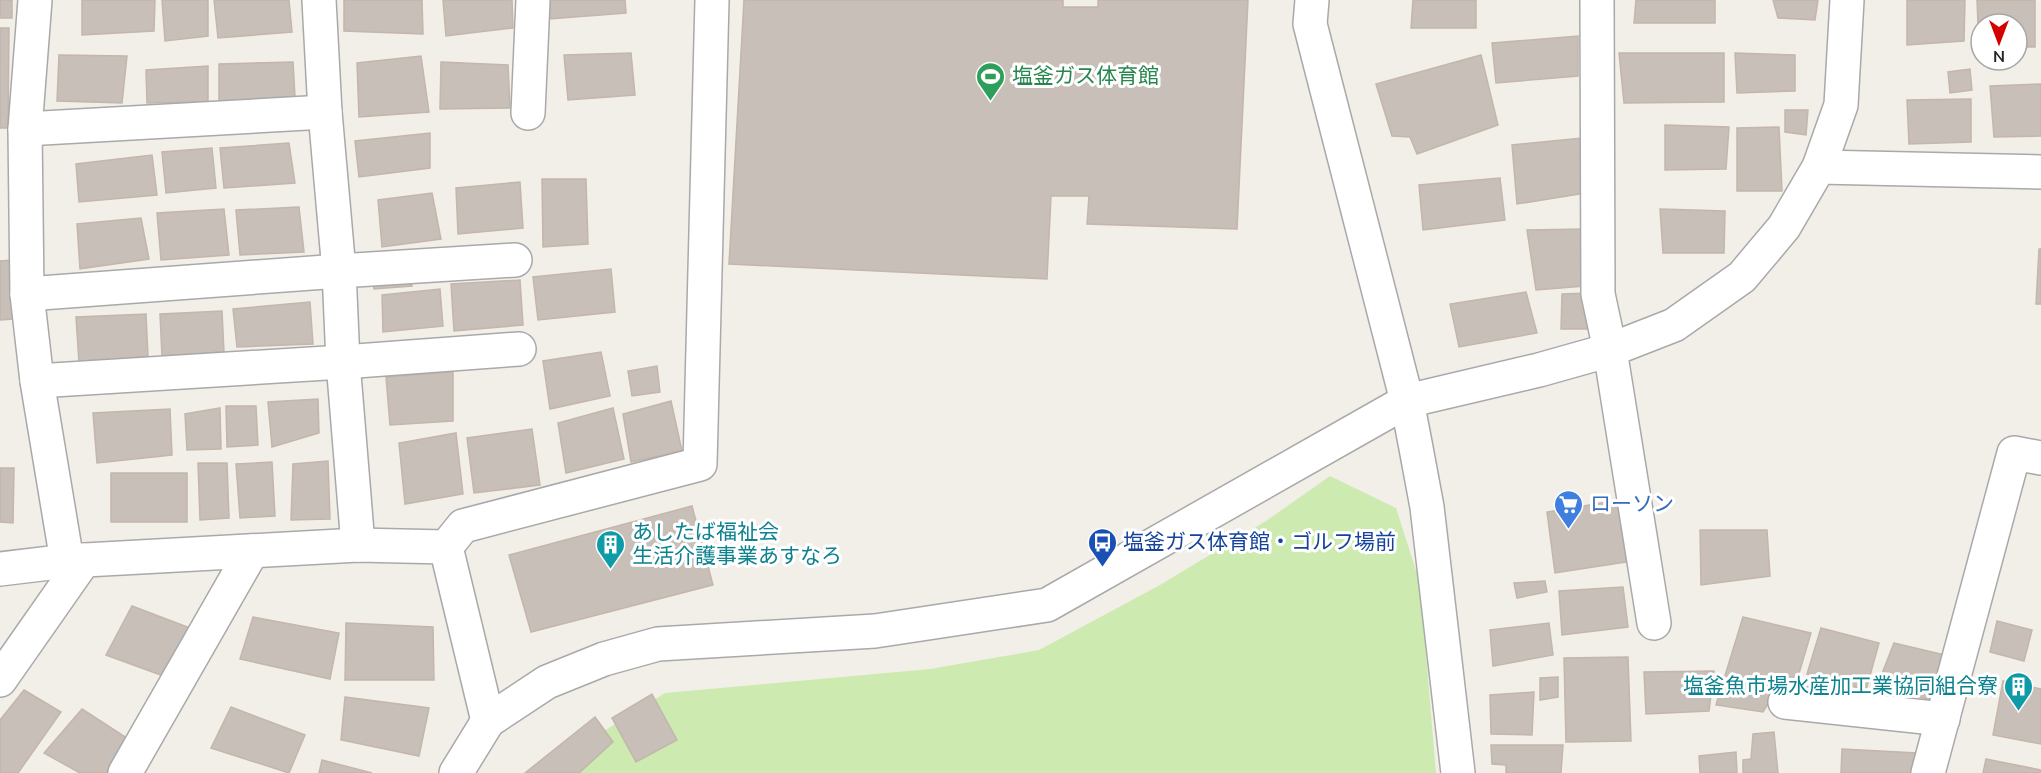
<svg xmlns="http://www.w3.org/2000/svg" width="2041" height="773" viewBox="0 0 2041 773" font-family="'Nunito Sans','Noto Sans JP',sans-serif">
	<rect width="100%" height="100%" fill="#f2efe9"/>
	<polygon fill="#cdebb0" points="1330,476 1396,508 1420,583 1436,773 546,773 564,756 665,693 930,669 1039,650 1160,585 1266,521"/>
	<g fill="#c7bfb8" stroke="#c4b6ab" stroke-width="1.5">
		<rect x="0" y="0" width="12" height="18"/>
		<polygon points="82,0 155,0 154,31 82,35"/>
		<polygon points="162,0 208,0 208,36 165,41"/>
		<polygon points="214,0 289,0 292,32 218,38"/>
		<polygon points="344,0 422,0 423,34 344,31"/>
		<polygon points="443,0 512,0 513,28 446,36"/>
		<polygon points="548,0 625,0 626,13 549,19"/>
		<polygon points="744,0 1063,0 1063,7 1098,7 1098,0 1248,0 1237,229 1087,224 1089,196 1051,196 1047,279 729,264"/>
		<polygon points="1413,0 1476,0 1476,28 1411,28"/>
		<polygon points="1636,0 1715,0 1715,23 1634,23"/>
		<polygon points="1773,0 1818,0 1815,20 1778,18"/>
		<polygon points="1907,0 1965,0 1964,41 1907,45"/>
		<polygon points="1977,0 2035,0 2035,47 2017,47 2017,24 1981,24 1981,48 1979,48"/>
		<polygon points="0,28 9,28 8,128 0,128"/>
		<polygon points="1578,36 1578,76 1496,83 1492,43"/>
		<polygon points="631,53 635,95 568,100 564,55"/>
		<polygon points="1619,53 1724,53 1724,102 1624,103"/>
		<polygon points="1735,53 1795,55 1795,91 1737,93"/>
		<polygon points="59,55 127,56 122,103 57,101"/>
		<polygon points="1481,55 1498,125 1417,154 1410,137 1392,136 1376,84"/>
		<polygon points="421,56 429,112 359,117 357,63"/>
		<polygon points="293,62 295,97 219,103 219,64"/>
		<polygon points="441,62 508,65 510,108 440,109"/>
		<polygon points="208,66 208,102 147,103 146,70"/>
		<polygon points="1970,69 1972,90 1950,93 1948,72"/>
		<polygon points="2041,84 2041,136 1994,137 1990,86"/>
		<polygon points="1971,99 1971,142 1909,144 1907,100"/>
		<polygon points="1785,110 1808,110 1806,135 1785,132"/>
		<polygon points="1665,125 1729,127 1726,169 1665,170"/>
		<polygon points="1779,127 1782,191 1737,191 1737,128"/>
		<polygon points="430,133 430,168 359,177 355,141"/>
		<polygon points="1582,138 1585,193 1517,204 1512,145"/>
		<polygon points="289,143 295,183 224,188 220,148"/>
		<polygon points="212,148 216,188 166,193 162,152"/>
		<polygon points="152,155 157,195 79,202 76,164"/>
		<polygon points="1500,178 1505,220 1423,230 1419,185"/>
		<polygon points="542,179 586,179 588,244 543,247"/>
		<polygon points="520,182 523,228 458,234 456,188"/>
		<polygon points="432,193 441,239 382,247 378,200"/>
		<polygon points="299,207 304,252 240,255 236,210"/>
		<polygon points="224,209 229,255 161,260 157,213"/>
		<polygon points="1660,209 1725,211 1724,253 1663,253"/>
		<polygon points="141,218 149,259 80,269 77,224"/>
		<polygon points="1583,229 1585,286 1536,290 1527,230"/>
		<polygon points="2039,249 2041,249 2041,304 2036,304"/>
		<polygon points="12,260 14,319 0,320 0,261"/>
		<polygon points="611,269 615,312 538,320 533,277"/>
		<polygon points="407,272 412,286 374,289 372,277"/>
		<polygon points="520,280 523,325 454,331 451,284"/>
		<polygon points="440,289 443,326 383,332 382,295"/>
		<polygon points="1526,292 1537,333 1459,347 1450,304"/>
		<polygon points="1588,293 1593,329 1561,329 1562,294"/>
		<polygon points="310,302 313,344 237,347 233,309"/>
		<polygon points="222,311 224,352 162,356 160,314"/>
		<polygon points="146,314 148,356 79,363 76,317"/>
		<polygon points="601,352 610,396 550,409 543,361"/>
		<polygon points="657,366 660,392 632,396 628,371"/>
		<polygon points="453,372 453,421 390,425 386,377"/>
		<polygon points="318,399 319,433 272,447 268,402"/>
		<polygon points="671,401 682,451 631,462 623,414"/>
		<polygon points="226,406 256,406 258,445 227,447"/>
		<polygon points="220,408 221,449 187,450 185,414"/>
		<polygon points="613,408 624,459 566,473 558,423"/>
		<polygon points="170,409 172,455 97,463 93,413"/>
		<polygon points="532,429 540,485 474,493 467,438"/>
		<polygon points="456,433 463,494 405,504 399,443"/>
		<polygon points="328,461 330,519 291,520 293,464"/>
		<polygon points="272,462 275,516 240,518 236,464"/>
		<polygon points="198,463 227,463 229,518 200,520"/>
		<polygon points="0,468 14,468 13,523 0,522"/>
		<rect x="111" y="473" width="76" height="49"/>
		<polygon points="1625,499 1632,561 1555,573 1547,512"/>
		<polygon points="692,506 713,585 531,632 509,555"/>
		<polygon points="1700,530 1767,530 1770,576 1701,585"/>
		<polygon points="1545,581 1547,592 1517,598 1514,583"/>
		<polygon points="1623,587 1628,627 1562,635 1559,591"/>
		<polygon points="132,606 195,630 169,678 106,655"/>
		<polygon points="253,617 339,633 330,679 240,659"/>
		<polygon points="1743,617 1811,633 1795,687 1780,684 1763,712 1716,705"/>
		<polygon points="1997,621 2032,630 2024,661 1990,652"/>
		<polygon points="346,623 433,627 434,680 345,680"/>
		<polygon points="1549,623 1553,655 1493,666 1490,630"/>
		<polygon points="1821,628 1879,643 1866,690 1807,674"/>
		<polygon points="1894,643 1945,655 1933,700 1876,689"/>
		<polygon points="1628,657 1631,741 1566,742 1564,658"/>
		<polygon points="1714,671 1709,711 1646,714 1644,672"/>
		<polygon points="1558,677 1558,697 1540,700 1540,678"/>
		<polygon points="2003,681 2041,689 2041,744 1993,735"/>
		<polygon points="24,690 61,712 18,773 0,773 0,720"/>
		<polygon points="1534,692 1532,735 1491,734 1490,695"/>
		<polygon points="652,694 677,740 636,762 612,718"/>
		<polygon points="345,697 429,708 419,756 341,740"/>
		<polygon points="231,707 305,735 289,773 211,748"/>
		<polygon points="82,709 133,742 111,773 80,773 44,753"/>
		<polygon points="595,717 613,742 579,773 525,773"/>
		<polygon points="1774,732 1778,773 1743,773 1743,760 1751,759 1753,734"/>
		<polygon points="1491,745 1563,745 1561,773 1506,773 1506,765 1492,764"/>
		<polygon points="1842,749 1917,753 1913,773 1841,773"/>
		<polygon points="1736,752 1737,773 1700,773 1699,756"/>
		<polygon points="1986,759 2041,770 2041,773 1983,773"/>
		<polygon points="322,760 372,773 319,773"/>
	</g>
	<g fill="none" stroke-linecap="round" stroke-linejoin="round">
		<defs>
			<g id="minor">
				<polyline points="35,0 25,129 27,294 37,381 67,561"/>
				<polyline points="319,0 325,112 339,271 343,362 358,545"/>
				<polyline points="1597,0 1598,294 1610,350 1654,623"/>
				<polyline points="528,113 533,0"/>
				<polyline points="25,129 325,112"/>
				<polyline points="1819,167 2041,172"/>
				<polyline points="27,294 339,271 515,260"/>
				<polyline points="37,381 343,362 519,349"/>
				<polyline points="446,547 463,526 700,464 712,0"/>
				<polyline points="0,569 67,561 358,545 446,547 488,721"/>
				<polyline points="0,680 84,560"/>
				<polyline points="1785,702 1943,719"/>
				<polyline points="125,773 252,551"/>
				<polyline points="1928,773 2014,453 2041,458"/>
			</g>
			<g id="tertiary">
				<polyline points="1312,0 1310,24 1407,401 1416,448 1427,507 1458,773"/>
				<polyline points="456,773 488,721 547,682 604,659 658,644 875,631 1047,605 1407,401 1539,370 1610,350 1674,325 1742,277 1784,227 1819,167 1841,105 1847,0"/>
			</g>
		</defs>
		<use href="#minor" stroke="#a9a9a9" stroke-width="36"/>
		<use href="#tertiary" stroke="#a9a9a9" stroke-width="36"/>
		<use href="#minor" stroke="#fff" stroke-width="33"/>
		<use href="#tertiary" stroke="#fff" stroke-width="33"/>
	</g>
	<defs>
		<symbol id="stadium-pin" viewBox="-11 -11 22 30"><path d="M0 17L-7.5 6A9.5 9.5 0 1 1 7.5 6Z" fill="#2e9e5b" stroke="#fff"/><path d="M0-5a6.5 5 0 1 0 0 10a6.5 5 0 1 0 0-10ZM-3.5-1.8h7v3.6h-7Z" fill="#fff"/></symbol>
		<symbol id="supermarket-pin" viewBox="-11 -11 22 30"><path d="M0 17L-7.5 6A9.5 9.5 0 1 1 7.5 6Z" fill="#3f7fe0" stroke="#fff"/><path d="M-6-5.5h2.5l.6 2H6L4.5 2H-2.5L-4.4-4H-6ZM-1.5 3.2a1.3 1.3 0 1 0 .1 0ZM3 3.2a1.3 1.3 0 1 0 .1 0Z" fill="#fff"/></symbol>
		<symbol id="bus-pin" viewBox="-11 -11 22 30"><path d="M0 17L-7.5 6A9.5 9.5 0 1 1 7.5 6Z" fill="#1a4fb4" stroke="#fff"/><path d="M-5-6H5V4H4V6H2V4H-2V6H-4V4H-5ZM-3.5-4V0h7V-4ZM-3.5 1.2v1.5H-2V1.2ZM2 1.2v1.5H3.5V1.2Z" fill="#fff"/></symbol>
		<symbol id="building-pin" viewBox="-11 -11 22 30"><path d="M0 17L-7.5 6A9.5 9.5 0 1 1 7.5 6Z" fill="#0f9aa8" stroke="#fff"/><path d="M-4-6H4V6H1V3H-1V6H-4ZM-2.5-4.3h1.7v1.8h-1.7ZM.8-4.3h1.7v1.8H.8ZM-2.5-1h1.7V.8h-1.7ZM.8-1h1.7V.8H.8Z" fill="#fff"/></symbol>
	</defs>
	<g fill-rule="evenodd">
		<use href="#stadium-pin" x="974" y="60" width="33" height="45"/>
		<use href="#supermarket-pin" x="1552" y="488" width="33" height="45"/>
		<use href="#bus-pin" x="1086" y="526" width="33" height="45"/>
		<use href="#building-pin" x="594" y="528" width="33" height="45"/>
		<use href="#building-pin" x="2002" y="670" width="33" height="45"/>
	</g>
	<g text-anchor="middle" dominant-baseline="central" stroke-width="6" stroke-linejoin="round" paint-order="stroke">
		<g font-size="21" fill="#27864d" stroke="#fff" text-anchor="start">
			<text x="1012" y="76">塩釜ガス体育館</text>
		</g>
		<g font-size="21" fill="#366cbe" stroke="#fff" text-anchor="start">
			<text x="1590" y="504">ローソン</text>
		</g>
		<g font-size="21" fill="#0d838f" stroke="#fff" text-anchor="start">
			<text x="632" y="532">あしたば福祉会<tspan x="632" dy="24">生活介護事業あすなろ</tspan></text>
			<text x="1998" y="686" text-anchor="end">塩釜魚市場水産加工業協同組合寮</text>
		</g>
		<g font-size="21" fill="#164399" stroke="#fff" text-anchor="start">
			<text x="1123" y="542">塩釜ガス体育館・ゴルフ場前</text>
		</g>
	</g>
	<g transform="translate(1999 42) rotate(180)"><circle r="28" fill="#ffffff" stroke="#a7a7a7" stroke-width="1.5"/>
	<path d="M0-4.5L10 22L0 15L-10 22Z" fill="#d40000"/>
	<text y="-9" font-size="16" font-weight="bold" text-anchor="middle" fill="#222222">N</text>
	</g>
</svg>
